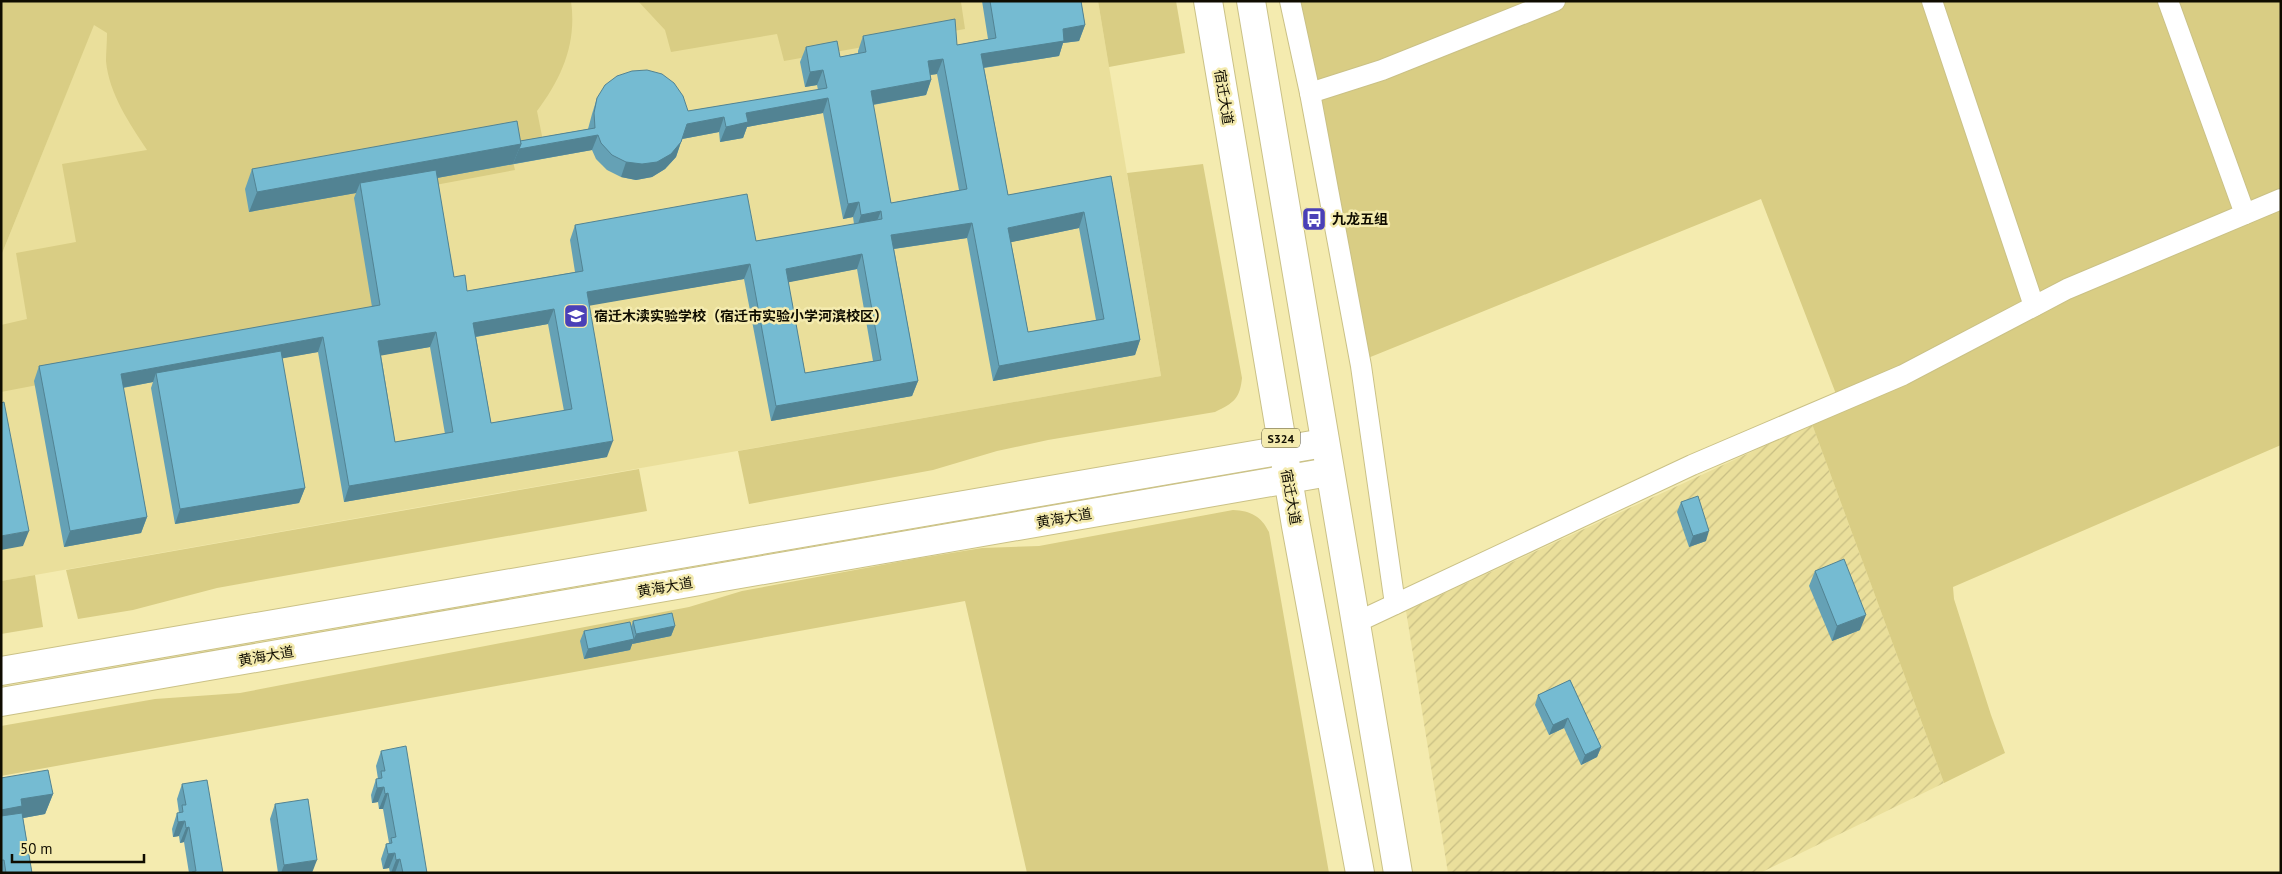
<svg xmlns="http://www.w3.org/2000/svg" width="2282" height="874" viewBox="0 0 2282 874" font-family="'PT Sans','Noto Sans SC',sans-serif">
	<defs>
		<pattern id="industrial-furrows" width="10" height="10" patternUnits="userSpaceOnUse" patternTransform="scale(1.25)"><rect width="10" height="10" fill="#eadf9b"/><path d="M-1 1l2-2M0 10L10 0M9 11l2-2" fill="none" stroke="#c8be84"/></pattern>
	</defs>
	<rect width="100%" height="100%" fill="#f4ebaf"/>
	<polygon fill="#eadf9b" points="103,1 1098,1 1161,376 1,581 1,256"/>
	<polygon fill="url(#industrial-furrows)" points="1812,424 1944,783 1760,873 1448,873 1406,611"/>
	<g fill="#d9cd84">
		<path d="M1 1H571C577 43 562 78 537 111L545 151 512 157 515 170 430 186 375 320 1 392V325L27 319 16 253 76 242 62 164 147 150C130 124 109 94 106 61 106 52 107 43 107 33L94 25 1 256Z"/>
		<polygon points="638,1 965,1 961,2 965,29 784,61 777,34 671,52 665,30"/>
		<polygon points="1098,1 1176,1 1185,53 1109,67"/>
		<polygon points="1299,1 2281,1 2281,445 1953,587 1954,599 1991,715 2005,753 1944,783 1812,424 1836,394 1761,199 1368,358"/>
		<path d="M1203 164 1242 378C1240 398 1234 403 1215 412L1048 440 997 451 933 470 749 504 738 451 1161 376 1127 173Z"/>
		<polygon points="639,469 647,511 217,588 133,610 78,619 66,570"/>
		<path d="M1233 510C1251 511 1261 516 1269 532L1329 873H1027L965 601 1 776V726L155 699 240 693 689 607 742 591 914 559 982 548 1039 546Z"/>
		<polygon points="35,575 43,627 1,634 1,581"/>
	</g>
	<g fill="none" stroke-linecap="round" stroke-linejoin="round">
		<defs>
			<g id="minor">
				<polyline points="1290,1 1310,93 1361,366 1395,604"/>
				<polyline points="1932,1 2034,306"/>
				<polyline points="2168,1 2245,214"/>
				<polyline points="1310,93 1382,70 1555,1"/>
				<polyline points="1355,623 1692,465 1903,375 2067,289 2281,199"/>
			</g>
			<g id="secondary">
				<polyline points="1,671 1324,443"/>
				<polyline points="1,702 1329,472"/>
			</g>
			<g id="primary">
				<polyline points="1208,1 1296,526 1360,873"/>
				<polyline points="1251,1 1398,873"/>
			</g>
		</defs>
		<use href="#minor" stroke="#cac186" stroke-width="22"/>
		<use href="#secondary" stroke="#cac186" stroke-width="30"/>
		<use href="#primary" stroke="#cac186" stroke-width="30"/>
		<use href="#minor" stroke="#fff" stroke-width="20"/>
		<use href="#secondary" stroke="#fff" stroke-width="28"/>
		<use href="#primary" stroke="#fff" stroke-width="28"/>
	</g>
	<g fill="#65a1b5" fill-rule="evenodd">
		<path d="M982 1H1081L1085 25 1079 41 1063 43 1059 56 984 68 1008 195 1111 176 1140 340 1135 355 993 381 967 238 894 249 918 381 912 396 771 421 744 279 589 305 607 457 344 502 318 352 282 358 305 488 299 503 175 524 151 388 153 382 123 388 147 517 141 533 64 547 34 381 39 366 372 307 354 198 356 193 249 212 245 189 252 169 520 141 588 129 592 114 597 98 688 111 818 90 817 85 805 87 800 62 806 47 840 57 858 53V51L863 36 957 45 988 39ZM937 74 959 190 891 203 873 105 926 95 931 80 930 75ZM823 113 843 219 853 217 854 224 756 241 575 225 570 240 575 272 467 291 454 277 437 178 592 150 596 159 607 170 621 177 636 180 652 177 665 169 676 157 682 139 719 132 720 142 743 138 747 127ZM1079 228 1096 320 1028 332 1011 242ZM857 269 873 361 805 373 788 282ZM548 324 564 411 491 423 476 337ZM430 347 445 434 395 442 381 355Z"/>
		<polygon points="1681,502 1706,541 1689,547 1677,512"/>
		<polygon points="1815,571 1860,630 1832,641 1809,586"/>
		<polygon points="633,621 675,626 671,636 632,644 630,650 584,659 580,641 584,631 631,627"/>
		<polygon points="1570,680 1601,747 1597,757 1581,765 1564,728 1549,735 1535,705 1538,695"/>
		<polygon points="381,751 427,873 390,873 389,868 383,869 381,859 386,844 389,843 383,809 379,809 378,802 372,803 371,795 376,779 378,779 376,766"/>
		<polygon points="1,778 53,794 45,814 23,818 32,873 1,873"/>
		<polygon points="182,784 223,873 189,873 184,842 180,843 179,836 173,837 172,829 177,813 179,813 177,799"/>
		<polygon points="275,804 312,873 278,873 270,819"/>
	</g>
	<g fill="#528393">
		<polygon points="1085,25 1079,41 1063,43 1059,56 975,69 981,54 1063,29"/>
		<polygon points="943,59 937,74 922,76 928,61"/>
		<polygon points="823,70 817,85 805,87 810,72"/>
		<polygon points="931,80 926,95 865,106 871,91"/>
		<polygon points="828,98 823,113 747,127 743,138 720,142 726,127 746,113"/>
		<polygon points="724,117 719,132 682,139 687,124"/>
		<polygon points="598,135 592,150 513,164 519,149"/>
		<polygon points="681,142 676,157 665,169 652,177 636,180 621,177 626,162"/>
		<polygon points="521,144 513,164 361,192 360,183 356,193 249,212 257,192"/>
		<polygon points="859,202 853,217 843,219 848,204"/>
		<polygon points="881,211 875,226 856,230 861,215"/>
		<polygon points="1084,212 1079,228 1003,244 1008,228"/>
		<polygon points="972,223 967,238 886,250 891,235"/>
		<polygon points="862,254 857,269 780,284 786,269"/>
		<polygon points="750,264 744,279 582,307 587,292"/>
		<polygon points="554,309 548,324 468,338 473,323"/>
		<polygon points="436,332 430,347 373,357 378,341"/>
		<polygon points="323,337 318,352 158,381 156,373 153,382 115,389 121,374"/>
		<polygon points="1140,340 1135,355 993,381 999,366"/>
		<polygon points="918,381 912,396 771,421 776,406"/>
		<polygon points="613,441 607,457 344,502 349,486"/>
		<polygon points="305,488 299,503 175,524 180,509"/>
		<polygon points="147,517 141,533 64,547 70,531"/>
		<polygon points="29,531 23,546 1,550 1,536"/>
		<polygon points="1709,531 1706,541 1689,547 1693,536"/>
		<polygon points="1866,615 1860,630 1832,641 1837,626"/>
		<polygon points="675,626 671,636 632,644 636,634"/>
		<polygon points="634,639 630,650 584,659 588,649"/>
		<polygon points="1568,718 1564,728 1549,735 1553,725"/>
		<polygon points="1601,747 1597,757 1581,765 1585,755"/>
		<polygon points="384,787 378,802 372,803 377,788"/>
		<polygon points="388,793 383,809 379,809 385,794"/>
		<polygon points="53,794 45,814 18,819 1,829 1,810 21,799"/>
		<polygon points="185,821 179,836 173,837 178,822"/>
		<polygon points="189,827 184,842 180,843 186,828"/>
		<polygon points="395,853 389,868 383,869 388,854"/>
		<polygon points="400,859 395,873 391,873 396,860"/>
		<polygon points="317,860 312,873 281,873 284,865"/>
	</g>
	<g fill="#75bbd2" stroke="#528393" fill-rule="evenodd">
		<path d="M990 1H1081L1085 25 1063 29 1064 41 981 54 1008 195 1111 176 1140 340 999 366 972 223 891 235 918 381 776 406 750 264 587 292 613 441 349 486 323 337 121 374 147 517 70 531 39 366 380 305 360 183 436 170 454 277 465 275 467 291 583 271 575 225 747 194 756 241 882 219 881 211 861 215 859 202 848 204 828 98 746 113 748 122 726 127 724 117 687 124 681 142 671 154 657 162 642 164 626 162 612 155 601 143 598 135 519 149 521 144 520 141 595 128 594 113 597 98 605 85 617 76 632 71 647 70 662 74 674 83 683 96 688 111 827 88 823 70 810 72 806 47 837 41 840 57 866 52 863 36 955 19 957 45 996 38ZM943 59 967 189 891 203 871 91 931 80 928 61ZM1084 212 1104 319 1028 332 1008 228ZM862 254 881 360 805 373 786 269ZM554 309 572 409 491 423 473 323ZM436 332 453 432 395 442 378 341Z"/>
		<polygon points="517,121 521,144 257,192 252,169"/>
		<polygon points="281,351 305,488 180,509 156,373"/>
		<polygon points="4,402 29,531 1,536 1,403"/>
		<polygon points="1698,496 1709,531 1693,536 1681,502"/>
		<polygon points="1844,559 1866,615 1837,626 1815,571"/>
		<polygon points="672,613 675,626 636,634 633,621"/>
		<polygon points="630,622 634,639 588,649 584,631"/>
		<polygon points="1570,680 1601,747 1585,755 1568,718 1553,725 1538,695"/>
		<polygon points="406,746 427,873 403,873 400,859 396,860 395,853 388,854 386,844 392,843 391,838 396,837 388,793 385,794 384,787 377,788 376,779 382,778 381,771 385,771 381,751"/>
		<polygon points="48,770 53,794 21,799 22,806 1,810 1,778"/>
		<polygon points="207,780 223,873 193,873 192,872 196,871 189,827 186,828 185,821 178,822 177,813 183,812 182,805 186,805 182,784"/>
		<polygon points="308,799 317,860 284,865 275,804"/>
		<polygon points="22,813 32,873 6,873 4,860 1,860 1,816"/>
	</g>
	<defs>
		<symbol id="bus-square" viewBox="-11 -11 22 22"><rect x="-9" y="-9" width="18" height="18" rx="4" fill="#4a40b7" stroke="#f4ebaf"/><path d="M-5-6H5V4H4V6H2V4H-2V6H-4V4H-5ZM-3.5-4V0h7V-4ZM-3.5 1.2v1.5H-2V1.2ZM2 1.2v1.5H3.5V1.2Z" fill="#fff"/></symbol>
		<symbol id="school-square" viewBox="-11 -11 22 22"><rect x="-9" y="-9" width="18" height="18" rx="4" fill="#4a40b7" stroke="#f4ebaf"/><path d="M0-5L7-2L0 1L-7-2ZM-4 1L0 2.5L4 1V4Q0 6-4 4Z" fill="#fff"/></symbol>
	</defs>
	<g fill-rule="evenodd">
		<use href="#bus-square" x="1300" y="205" width="28" height="28"/>
		<use href="#school-square" x="562" y="302" width="28" height="28"/>
	</g>
	<g text-anchor="middle" dominant-baseline="central" stroke-width="5" stroke-linejoin="round" paint-order="stroke">
		<rect fill="#f4ebaf" stroke="#544f34" stroke-width="1" x="1262" y="428.5" width="38" height="19" rx="4"/>
		<g font-size="12" font-weight="bold" fill="#0f0c00">
			<text x="1281" y="438">S324</text>
		</g>
		<g font-size="14" fill="#0f0c00" stroke="#f4ebaf">
			<text transform="translate(1224 97) rotate(81)">宿迁大道</text>
			<text transform="translate(1291 497) rotate(80)">宿迁大道</text>
			<text transform="translate(1064 518) rotate(-10)">黄海大道</text>
			<text transform="translate(665 587) rotate(-10)">黄海大道</text>
			<text transform="translate(266 656) rotate(-10)">黄海大道</text>
		</g>
		<g font-size="14" font-weight="bold" fill="#0f0c00" stroke="#f4ebaf" text-anchor="start">
			<text x="1332" y="219">九龙五组</text>
			<text x="594" y="316">宿迁木渎实验学校（宿迁市实验小学河滨校区）</text>
		</g>
	</g>
	<rect width="2282" height="874" fill="none" stroke="#0f0c00" stroke-width="5"/>
	<path d="M12 854v8h132v-8" fill="none" stroke="#0f0c00" stroke-width="2.5"/>
	<text x="20" y="854" font-size="15" fill="#0f0c00" stroke="#f4ebaf" stroke-width="4" paint-order="stroke">50 m</text>
</svg>
